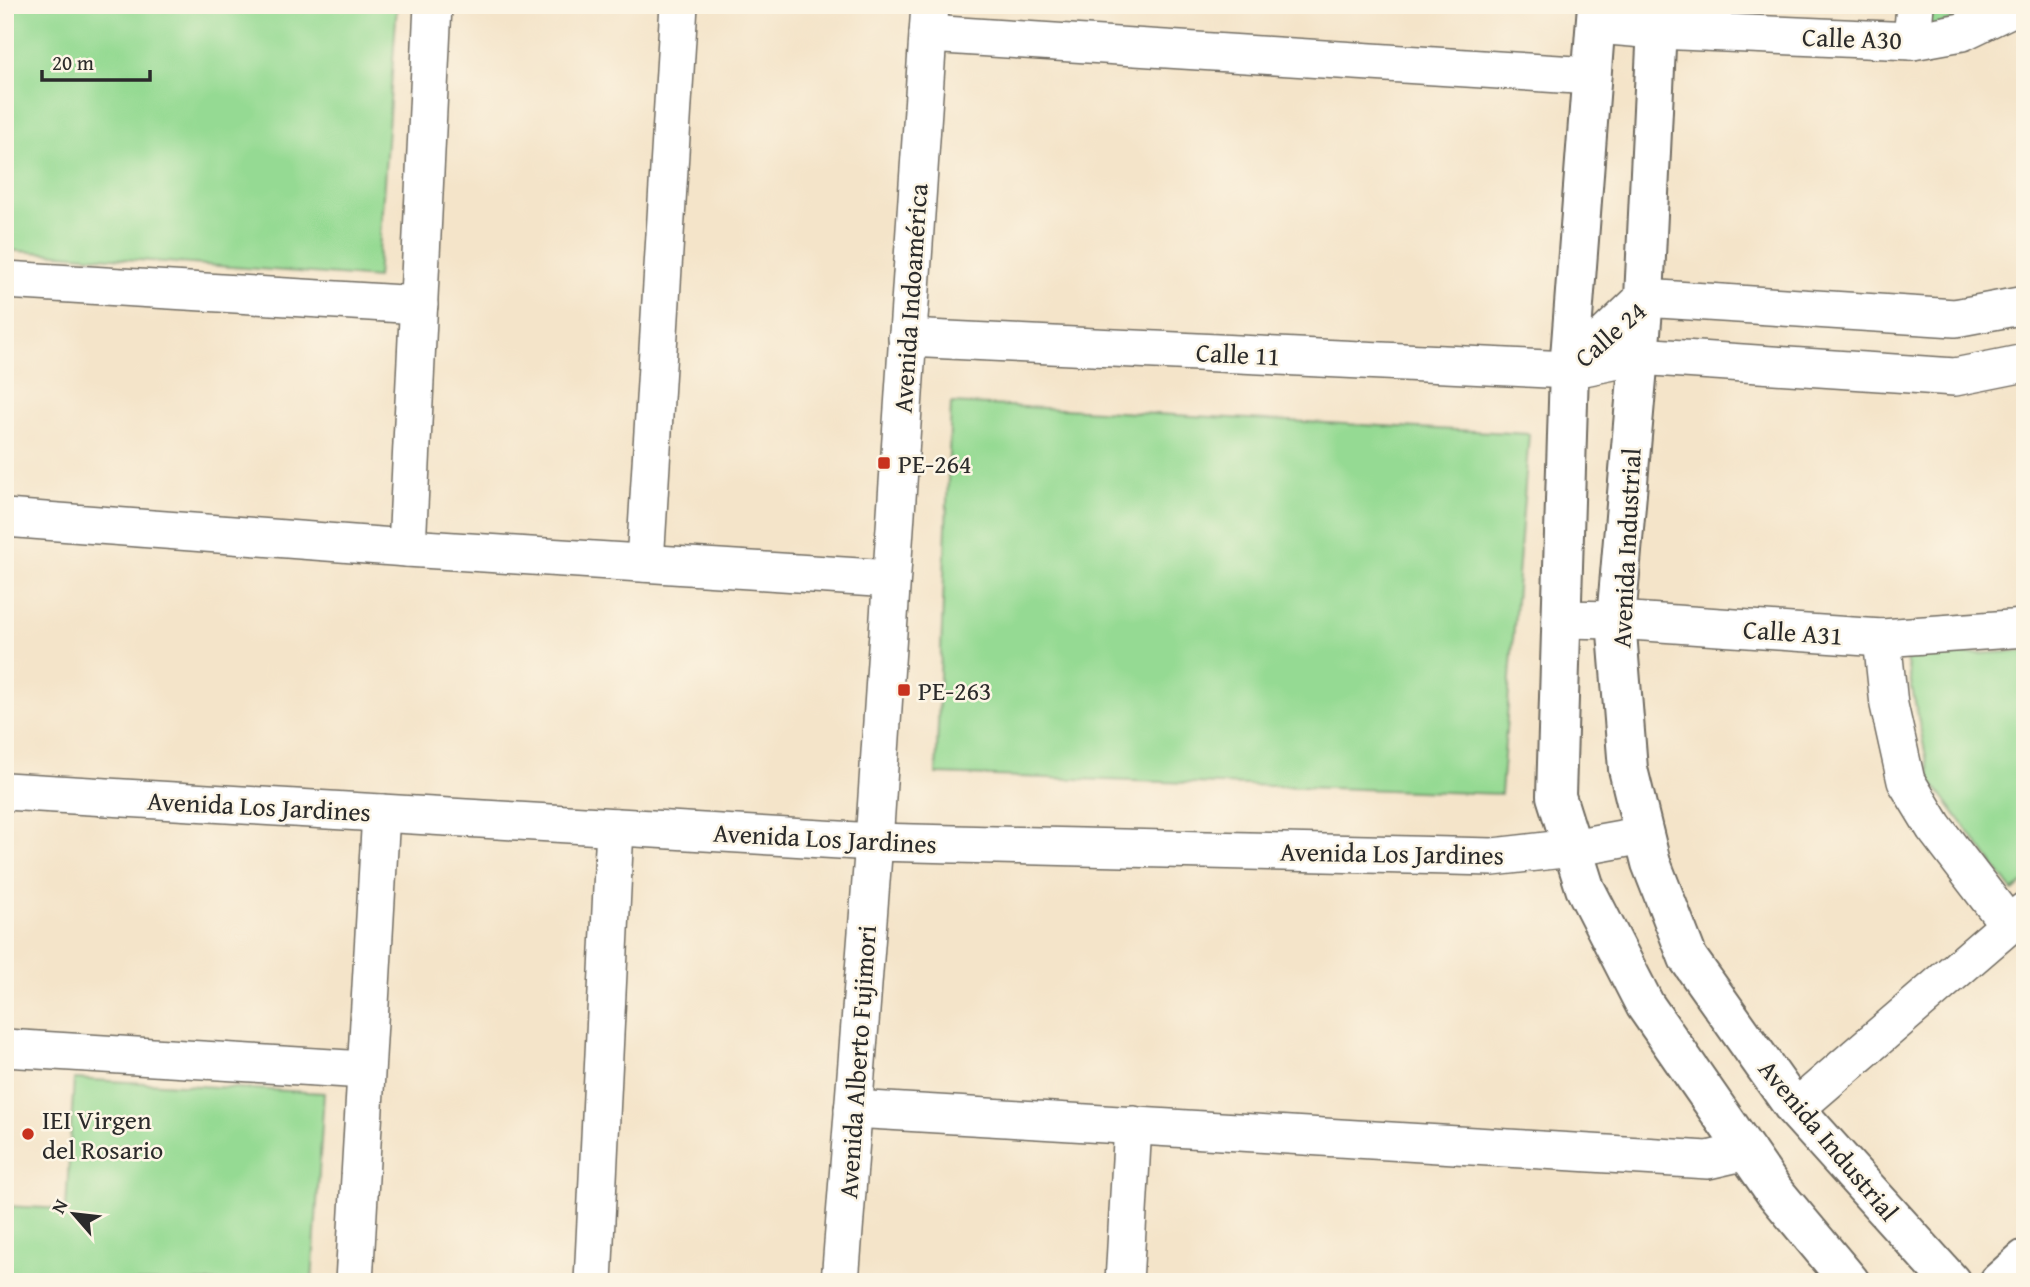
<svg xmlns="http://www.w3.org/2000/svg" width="2030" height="1287" viewBox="0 0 2030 1287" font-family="'Gentium Book Plus',serif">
	<rect width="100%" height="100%" fill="#fcf5e5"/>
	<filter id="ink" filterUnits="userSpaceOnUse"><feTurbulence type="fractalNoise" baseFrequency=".0143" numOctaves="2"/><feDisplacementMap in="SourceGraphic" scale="14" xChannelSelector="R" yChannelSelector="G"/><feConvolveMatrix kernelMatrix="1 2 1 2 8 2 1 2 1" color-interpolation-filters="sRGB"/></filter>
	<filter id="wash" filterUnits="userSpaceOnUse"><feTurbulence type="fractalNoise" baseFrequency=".00686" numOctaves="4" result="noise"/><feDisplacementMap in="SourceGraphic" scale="28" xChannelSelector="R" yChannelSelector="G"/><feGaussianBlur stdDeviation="1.57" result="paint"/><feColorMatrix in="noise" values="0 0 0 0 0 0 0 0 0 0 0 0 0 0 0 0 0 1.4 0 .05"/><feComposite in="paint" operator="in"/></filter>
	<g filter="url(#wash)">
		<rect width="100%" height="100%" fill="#f4e4c9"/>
		<g fill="#95da93" stroke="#60825f" stroke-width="2">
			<polygon points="5,5 397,5 377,278 5,250"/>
			<polygon points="1929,5 1990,5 1928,29"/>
			<polygon points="951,403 1529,434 1501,794 936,774"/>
			<polygon points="2025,651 2025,881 2013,891 1931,781 1906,658"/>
			<polygon points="74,1079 324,1093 312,1282 5,1282 5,1206 66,1209"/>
		</g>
	</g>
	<g filter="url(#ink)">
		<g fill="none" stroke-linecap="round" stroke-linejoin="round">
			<defs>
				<g id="minor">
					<polyline points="1596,25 1657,30 1912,41 1962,32 2018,5"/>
					<polyline points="928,34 1592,76"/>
					<polyline points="1912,41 1915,5"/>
					<polyline points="5,280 419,305"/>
					<polyline points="907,338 1569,370 1638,356 1955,377 2025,363"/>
					<polyline points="1569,370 1644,298 1955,318 2025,305"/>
					<polyline points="5,518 407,548 891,579"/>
					<polyline points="407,548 433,5"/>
					<polyline points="645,563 679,5"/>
					<polyline points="1561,619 1616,620 1882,638 2025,628"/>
					<polyline points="1882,638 1889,705 1906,781 1934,827 2009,925"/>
					<polyline points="5,791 874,842 1493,857 1572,848 1644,835"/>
					<polyline points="5,1048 365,1070"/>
					<polyline points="853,1109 1708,1160 1747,1151"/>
					<polyline points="1795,1109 2025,911"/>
					<polyline points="354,1282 381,813"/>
					<polyline points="593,1282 615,827"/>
					<polyline points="840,1282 874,842 930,5"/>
					<polyline points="1124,1282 1133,1125"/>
				</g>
				<polyline id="tertiary" points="1999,1282 2025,1259"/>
				<g id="secondary">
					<polyline points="1597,5 1569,370 1556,796 1585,888 1645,1005 1774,1191 1850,1282"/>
					<polyline points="1658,5 1644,298 1616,620 1628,769 1651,863 1688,958 1795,1109 1951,1282"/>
				</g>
			</defs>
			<use href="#minor" stroke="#716c62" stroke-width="40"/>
			<use href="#tertiary" stroke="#716c62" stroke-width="42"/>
			<use href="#secondary" stroke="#716c62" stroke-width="42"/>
			<use href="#minor" stroke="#fff" stroke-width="37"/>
			<use href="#tertiary" stroke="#fff" stroke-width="38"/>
			<use href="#secondary" stroke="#fff" stroke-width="38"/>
		</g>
	</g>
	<g fill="#c8321e" stroke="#fcf5e5" stroke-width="2.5">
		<rect x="877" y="456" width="14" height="14" rx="3.5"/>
		<rect x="897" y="683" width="14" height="14" rx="3.5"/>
		<circle cx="28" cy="1134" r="7"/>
	</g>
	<g text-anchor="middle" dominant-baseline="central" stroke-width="5" stroke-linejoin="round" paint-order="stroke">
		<g font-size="26" fill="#2b2b2b" stroke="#fcf5e5">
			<text transform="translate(1852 38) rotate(2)">Calle A30</text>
			<text transform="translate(910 298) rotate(-86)">Avenida Indoamérica</text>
			<text transform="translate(1610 334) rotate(-41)">Calle 24</text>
			<text transform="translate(1238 354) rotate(3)">Calle 11</text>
			<text transform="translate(1626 548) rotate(-87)">Avenida Industrial</text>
			<text transform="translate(1793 632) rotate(4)">Calle A31</text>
			<text transform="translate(259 806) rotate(3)">Avenida Los Jardines</text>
			<text transform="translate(825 838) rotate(3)">Avenida Los Jardines</text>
			<text transform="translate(1392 853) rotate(1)">Avenida Los Jardines</text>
			<text transform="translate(857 1062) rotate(-86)">Avenida Alberto Fujimori</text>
			<text transform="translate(1829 1140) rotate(50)">Avenida Industrial</text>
		</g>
		<g font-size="26" fill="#2b2b2b" stroke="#fcf5e5" text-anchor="start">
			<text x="898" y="463">PE-264</text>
			<text x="918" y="690">PE-263</text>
			<text x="42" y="1119">IEI Virgen<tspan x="42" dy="30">del Rosario</tspan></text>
		</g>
	</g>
	<rect width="2030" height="1287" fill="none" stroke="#fcf5e5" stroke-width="28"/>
	<g transform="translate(74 1214) rotate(298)" stroke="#fcf5e5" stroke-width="5" paint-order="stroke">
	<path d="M0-5L12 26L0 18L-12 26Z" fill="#2b2b2b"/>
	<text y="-10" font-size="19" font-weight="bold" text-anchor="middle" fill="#2b2b2b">N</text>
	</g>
	<path d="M42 70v10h108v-10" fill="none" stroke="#2b2b2b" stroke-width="3.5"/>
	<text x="52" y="70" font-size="21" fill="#2b2b2b" stroke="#fcf5e5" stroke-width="5" paint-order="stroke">20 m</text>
</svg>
